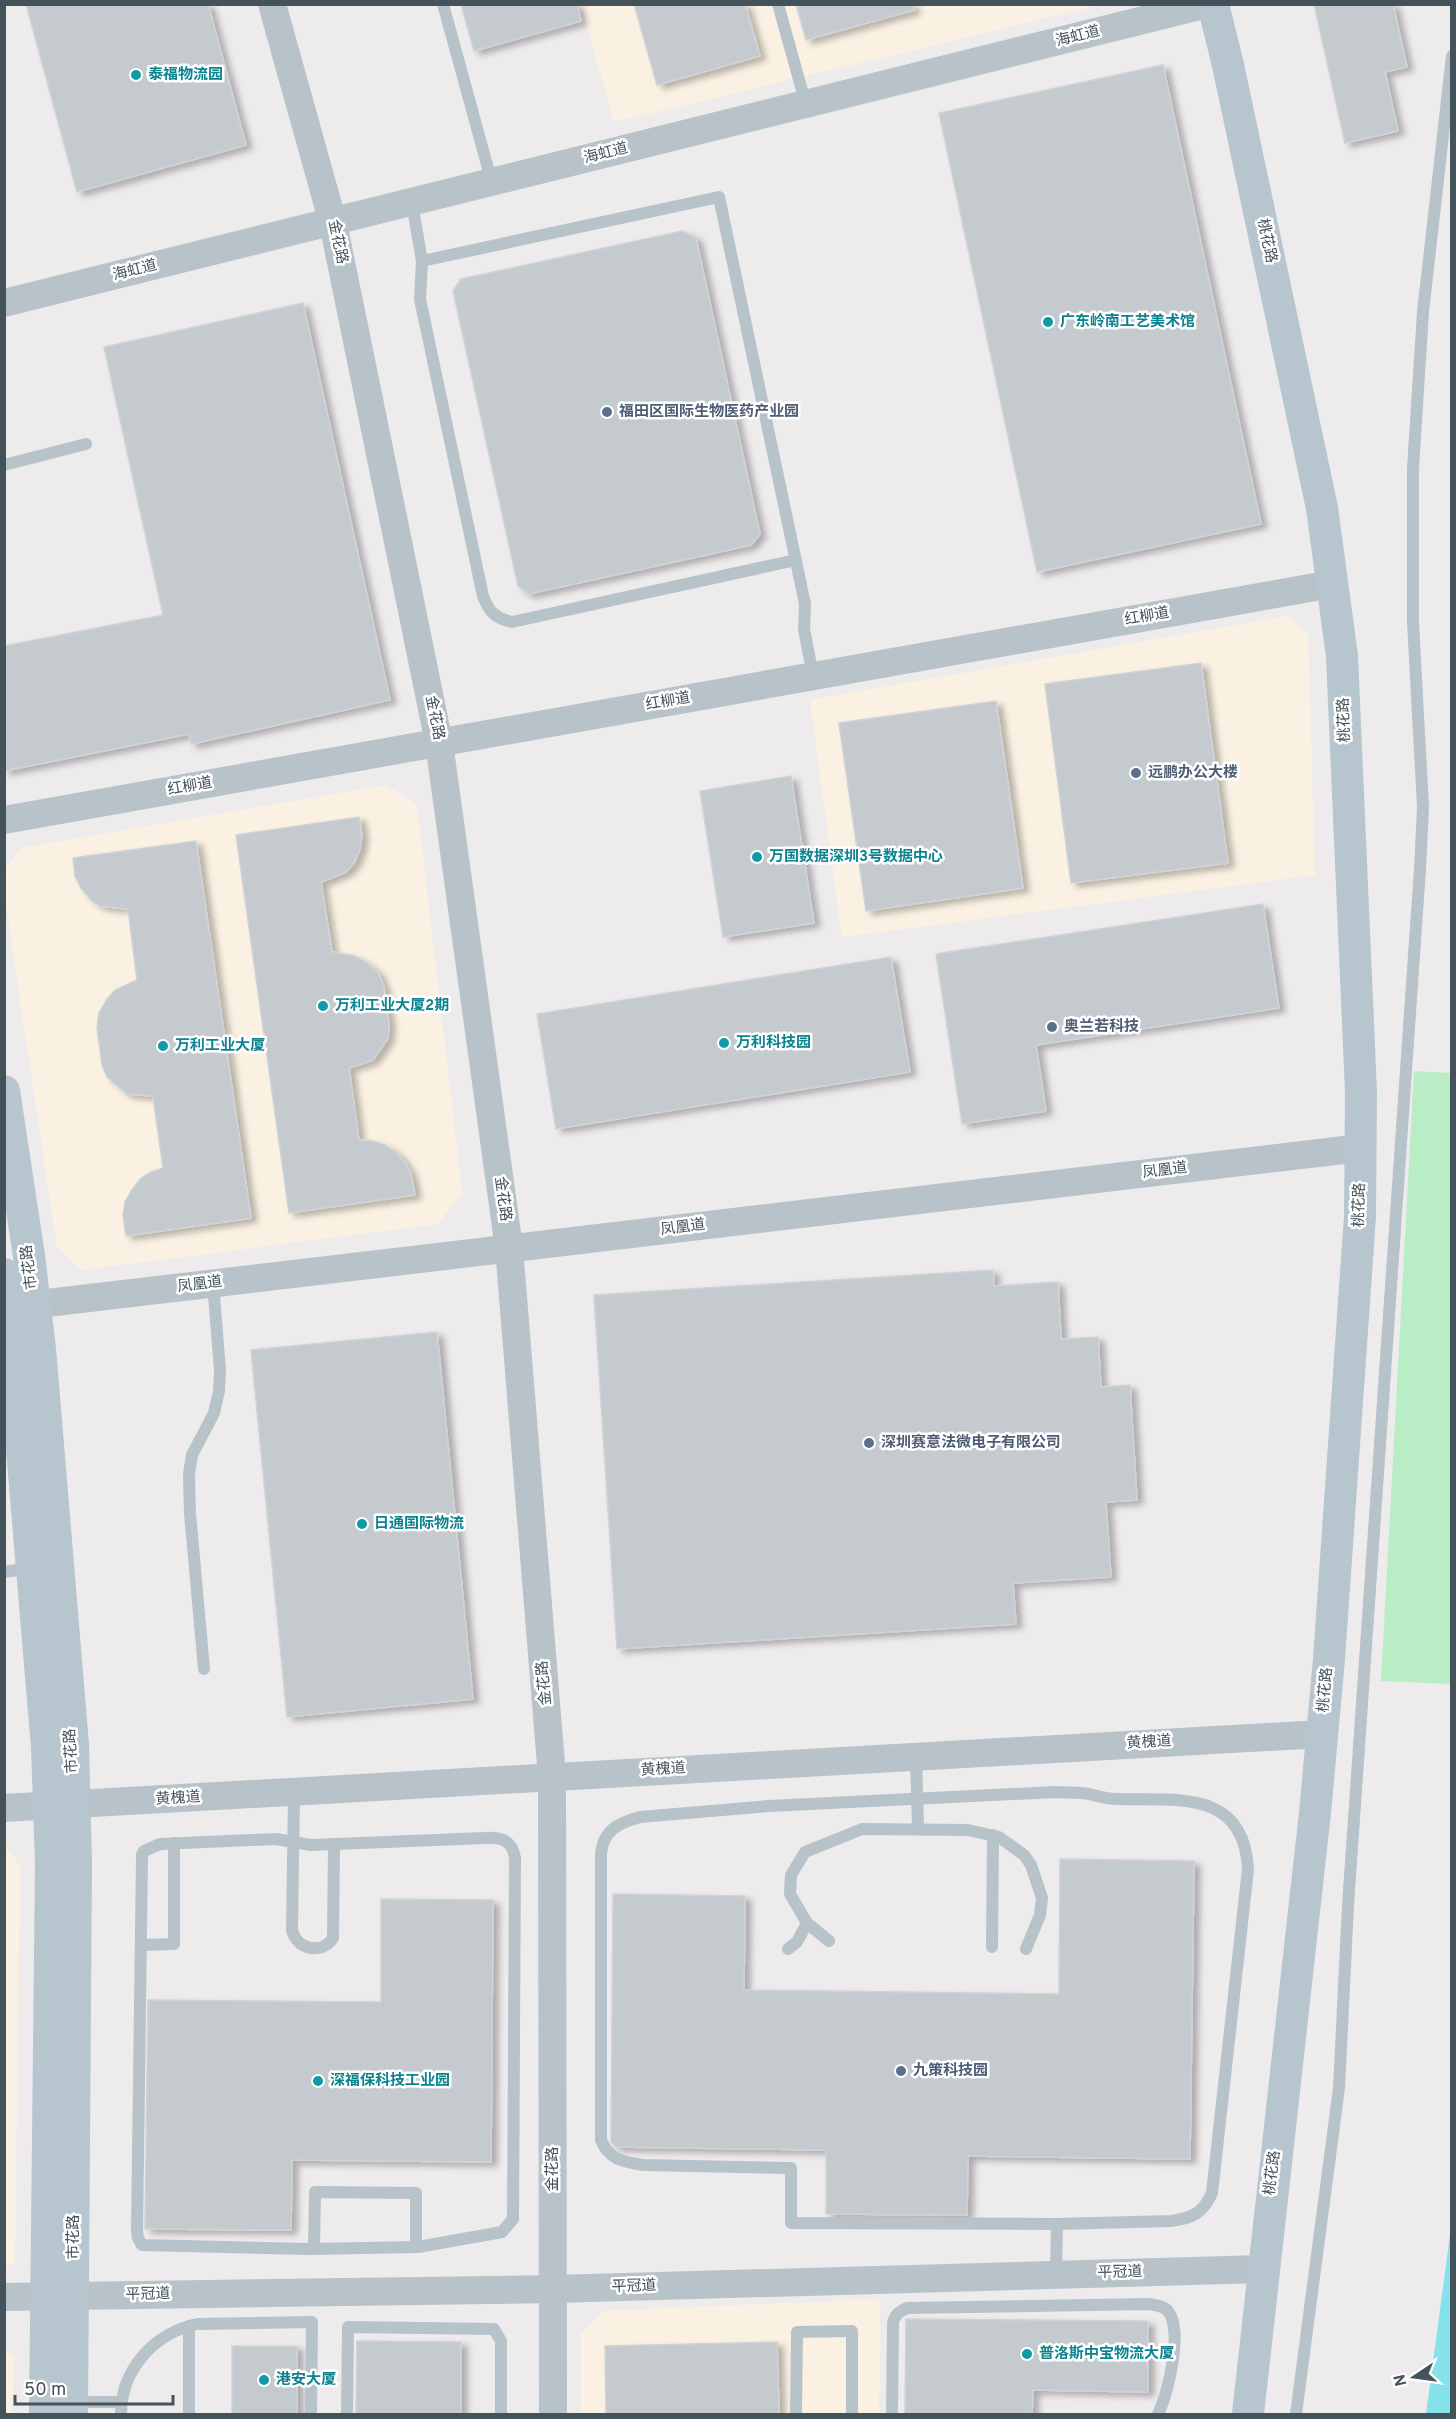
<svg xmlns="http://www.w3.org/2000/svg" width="1456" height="2419" viewBox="0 0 1456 2419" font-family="Overpass,'Noto Sans SC',sans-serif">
	<defs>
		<filter id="shadow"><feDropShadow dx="6" dy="4" stdDeviation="3" flood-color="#0004"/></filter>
	</defs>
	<rect width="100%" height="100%" fill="#eeebec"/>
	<g fill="#fbf1e3">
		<polygon points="581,4 1101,5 614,122"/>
		<polygon points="1288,616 1308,634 1315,875 842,937 810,700"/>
		<polygon points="386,785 417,805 462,1192 438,1224 81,1270 57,1247 5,898 4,871 21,848"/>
		<polygon points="5,1846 20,1865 15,2261 5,2269"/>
		<polygon points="880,2299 879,2414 581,2414 581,2334 604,2311"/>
		<polygon points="4,2347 14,2359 12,2414 5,2414"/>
	</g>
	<polygon fill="#b8edc6" points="1414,1071 1451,1073 1451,1684 1381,1681"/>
	<polygon fill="#86e2ea" points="1451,2224 1451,2414 1426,2414 1448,2250"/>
	<g fill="#c5cacf" stroke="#cfd3d7" stroke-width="1.5" filter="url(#shadow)">
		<polygon points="26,4 208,4 246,145 77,192"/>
		<polygon points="461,4 577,4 581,21 474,51"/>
		<polygon points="634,4 745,4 760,56 657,85"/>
		<polygon points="796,4 913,4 914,10 806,40"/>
		<polygon points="1314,4 1393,4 1407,67 1385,72 1398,131 1345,143"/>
		<polygon points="1163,65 1261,524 1037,572 939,113"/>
		<polygon points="682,231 696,238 760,534 751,545 529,594 518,586 453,291 461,279"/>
		<polygon points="303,303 390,700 191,744 189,734 4,771 4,646 163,615 104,347"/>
		<polygon points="1201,663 1228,863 1071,883 1045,684"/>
		<polygon points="996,701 1023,888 866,911 839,723"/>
		<polygon points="791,776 814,923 723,937 700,791"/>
		<polygon points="359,817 362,835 360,849 354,863 346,872 321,882 332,952 355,956 366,962 378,973 384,987 389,1024 388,1038 373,1060 349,1068 359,1140 372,1141 385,1145 397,1153 405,1163 411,1174 415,1195 289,1213 236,835"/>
		<polygon points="196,841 251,1218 126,1236 123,1215 125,1202 131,1191 140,1179 151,1172 163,1168 153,1096 127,1094 107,1077 102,1065 97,1028 99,1013 107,999 115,990 137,980 128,909 100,906 91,900 81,888 75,876 73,858"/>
		<polygon points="1263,904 1279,1008 1036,1045 1046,1111 962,1124 936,954"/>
		<polygon points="891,957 910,1072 556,1129 537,1014"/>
		<polygon points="993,1270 994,1286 1058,1282 1061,1339 1098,1337 1101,1387 1130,1385 1137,1500 1106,1502 1111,1577 1013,1583 1016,1624 617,1649 594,1295"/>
		<polygon points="437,1332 473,1699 287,1717 251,1350"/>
		<polygon points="1060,1859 1194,1861 1190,2159 968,2156 967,2215 826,2214 826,2150 616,2147 611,2142 613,1894 745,1896 744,1990 1059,1994"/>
		<polygon points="381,1899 493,1900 491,2162 292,2160 291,2230 145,2229 148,2000 381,2002"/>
		<polygon points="906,2319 1148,2321 1148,2392 1033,2390 1032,2415 905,2415"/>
		<polygon points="357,2341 461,2342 461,2415 356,2415"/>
		<polygon points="777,2342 779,2415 606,2415 605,2346"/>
		<rect x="232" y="2346" width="65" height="69"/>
	</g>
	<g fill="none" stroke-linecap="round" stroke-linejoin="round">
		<g stroke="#b7c2c9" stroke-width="12">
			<polyline points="443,4 492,183"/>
			<polyline points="778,4 806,105"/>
			<path d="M412 203 422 261 420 299 483 596C489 612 495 618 512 622L796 560"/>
			<polyline points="422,261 719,197 805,604 804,629 813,676"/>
			<polyline points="4,465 86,444"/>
			<polyline points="4,1572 31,1568"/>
			<polyline points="204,1669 190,1513 189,1474 192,1455 214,1413 219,1391 220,1370 213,1283"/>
			<polyline points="916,1756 918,1829"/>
			<path d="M294 1792 292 1930C297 1950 322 1955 333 1938L334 1844"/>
			<path d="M1056 1792C1067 1793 1078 1792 1089 1794 1098 1796 1107 1799 1116 1799 1175 1801 1244 1788 1248 1869L1212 2193C1203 2213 1193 2218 1171 2221L1057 2224 791 2223V2168L643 2165C624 2162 609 2160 601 2140V1853C604 1829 619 1823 640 1817L769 1806Z"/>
			<path d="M485 1838C501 1837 512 1840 515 1858L513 2219 502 2232 418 2247 309 2249 142 2245 138 2238 137 2231 142 1855 144 1851 160 1844 276 1839 311 1845Z"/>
			<polyline points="829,1941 807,1923 790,1894 791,1875 805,1852 862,1829 968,1830 999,1837 1024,1855 1031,1865 1042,1898 1040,1915 1026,1949"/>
			<polyline points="141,1945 174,1944 174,1843"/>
			<polyline points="992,1947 993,1835"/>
			<polyline points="788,1949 797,1942 807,1923"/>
			<polyline points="314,2249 315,2192 416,2193 416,2246"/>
			<polyline points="1056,2274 1057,2224"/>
			<polyline points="73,2402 121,2402"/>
			<path d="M121 2414C121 2370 154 2333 197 2324L312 2322 311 2414"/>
			<polyline points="189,2414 189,2326"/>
			<polyline points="347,2414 348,2327 494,2329 501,2341 501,2414"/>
			<polyline points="796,2414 797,2332 852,2331 852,2414"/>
			<path d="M892 2414 893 2323C895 2314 899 2312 907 2308L1148 2304C1154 2305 1160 2305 1166 2309 1185 2326 1168 2394 1158 2414"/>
			<polyline points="1296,2414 1339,2088 1348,1905 1420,869 1423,807 1413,622 1413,468 1423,312 1452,56"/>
		</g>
		<g stroke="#b7c2c9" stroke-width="28">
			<polyline points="272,4 333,223 439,743 509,1248 552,1777 553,2414"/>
			<polyline points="4,303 1208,4"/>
			<polyline points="4,820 1332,584"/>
			<polyline points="13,1307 1361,1148"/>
			<polyline points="4,1808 1322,1734"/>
			<polyline points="4,2297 554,2289 1263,2269"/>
		</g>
		<g stroke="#b7c5ce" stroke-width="32">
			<polyline points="1213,4 1228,65 1322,508 1342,656 1361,1092 1360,1216 1329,1659 1315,1813 1248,2414"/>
			<polyline points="4,1091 29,1256 40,1349 73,1745 76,1863 72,2414"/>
			<polyline points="4,1274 15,1367 47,1747 51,1864 45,2414"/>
		</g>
	</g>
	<g fill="#0f9aa8" stroke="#fff" stroke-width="2">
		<circle cx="136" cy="75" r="6"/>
		<circle cx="1048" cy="322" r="6"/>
		<circle cx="757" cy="857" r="6"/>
		<circle cx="323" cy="1006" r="6"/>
		<circle cx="724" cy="1043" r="6"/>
		<circle cx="163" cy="1046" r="6"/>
		<circle cx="362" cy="1524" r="6"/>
		<circle cx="318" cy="2081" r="6"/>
		<circle cx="1027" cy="2354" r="6"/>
		<circle cx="264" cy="2380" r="6"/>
	</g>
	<g fill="#5c6f8a" stroke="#fff" stroke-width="2">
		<circle cx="607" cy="412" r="6"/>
		<circle cx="1136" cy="773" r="6"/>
		<circle cx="1052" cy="1027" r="6"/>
		<circle cx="869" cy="1443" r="6"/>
		<circle cx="901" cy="2071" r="6"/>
	</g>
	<g text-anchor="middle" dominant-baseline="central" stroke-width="5" stroke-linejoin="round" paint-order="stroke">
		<g font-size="15" fill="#445259" stroke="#fff">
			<text transform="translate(1078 37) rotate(-14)">海虹道</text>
			<text transform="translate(606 154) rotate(-14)">海虹道</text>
			<text transform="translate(1266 241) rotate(78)">桃花路</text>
			<text transform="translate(337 242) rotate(78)">金花路</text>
			<text transform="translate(135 271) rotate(-14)">海虹道</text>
			<text transform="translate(1147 617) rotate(-10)">红柳道</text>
			<text transform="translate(668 702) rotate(-10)">红柳道</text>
			<text transform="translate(434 718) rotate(79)">金花路</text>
			<text transform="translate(1345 720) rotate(-92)">桃花路</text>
			<text transform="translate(190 787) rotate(-10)">红柳道</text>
			<text transform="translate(1165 1171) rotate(-7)">凤凰道</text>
			<text transform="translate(502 1199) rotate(82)">金花路</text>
			<text transform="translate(1360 1205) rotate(-88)">桃花路</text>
			<text transform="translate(683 1228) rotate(-7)">凤凰道</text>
			<text transform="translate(30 1267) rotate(-97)">市花路</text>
			<text transform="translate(200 1285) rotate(-7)">凤凰道</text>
			<text transform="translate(545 1683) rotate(-95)">金花路</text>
			<text transform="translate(1326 1690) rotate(-85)">桃花路</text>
			<text transform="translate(1149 1743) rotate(-3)">黄槐道</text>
			<text transform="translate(72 1751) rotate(-93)">市花路</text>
			<text transform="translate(663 1770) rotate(-3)">黄槐道</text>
			<text transform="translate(178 1799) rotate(-3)">黄槐道</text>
			<text transform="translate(553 2169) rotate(-90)">金花路</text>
			<text transform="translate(1273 2173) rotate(-83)">桃花路</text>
			<text transform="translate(74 2237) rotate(-90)">市花路</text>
			<text transform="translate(1120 2273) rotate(-1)">平冠道</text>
			<text transform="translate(634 2287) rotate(-2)">平冠道</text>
			<text transform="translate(148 2295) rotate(-1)">平冠道</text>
		</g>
		<g font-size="15" font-weight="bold" fill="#0d838f" stroke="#fff" text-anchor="start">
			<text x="148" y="75">泰福物流园</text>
			<text x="1060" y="322">广东岭南工艺美术馆</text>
			<text x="769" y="857">万国数据深圳3号数据中心</text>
			<text x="335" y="1006">万利工业大厦2期</text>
			<text x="736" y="1043">万利科技园</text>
			<text x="175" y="1046">万利工业大厦</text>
			<text x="374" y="1524">日通国际物流</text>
			<text x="330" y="2081">深福保科技工业园</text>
			<text x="1039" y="2354">普洛斯中宝物流大厦</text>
			<text x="276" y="2380">港安大厦</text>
		</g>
		<g font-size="15" font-weight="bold" fill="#4e5e75" stroke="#fff" text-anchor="start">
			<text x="619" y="412">福田区国际生物医药产业园</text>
			<text x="1148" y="773">远鹏办公大楼</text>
			<text x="1064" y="1027">奥兰若科技</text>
			<text x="881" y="1443">深圳赛意法微电子有限公司</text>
			<text x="913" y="2071">九策科技园</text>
		</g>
	</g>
	<rect width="1456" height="2419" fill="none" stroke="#445259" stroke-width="12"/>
	<g transform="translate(1414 2377) rotate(257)" stroke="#ffffff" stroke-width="4.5" paint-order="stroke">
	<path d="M0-4.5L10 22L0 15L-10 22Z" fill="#445259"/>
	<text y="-9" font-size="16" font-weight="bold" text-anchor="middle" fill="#445259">N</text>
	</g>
	<path d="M15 2395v9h158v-9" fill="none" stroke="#445259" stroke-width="3"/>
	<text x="24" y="2395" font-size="18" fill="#445259" stroke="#ffffff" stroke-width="4.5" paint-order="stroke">50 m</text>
</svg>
